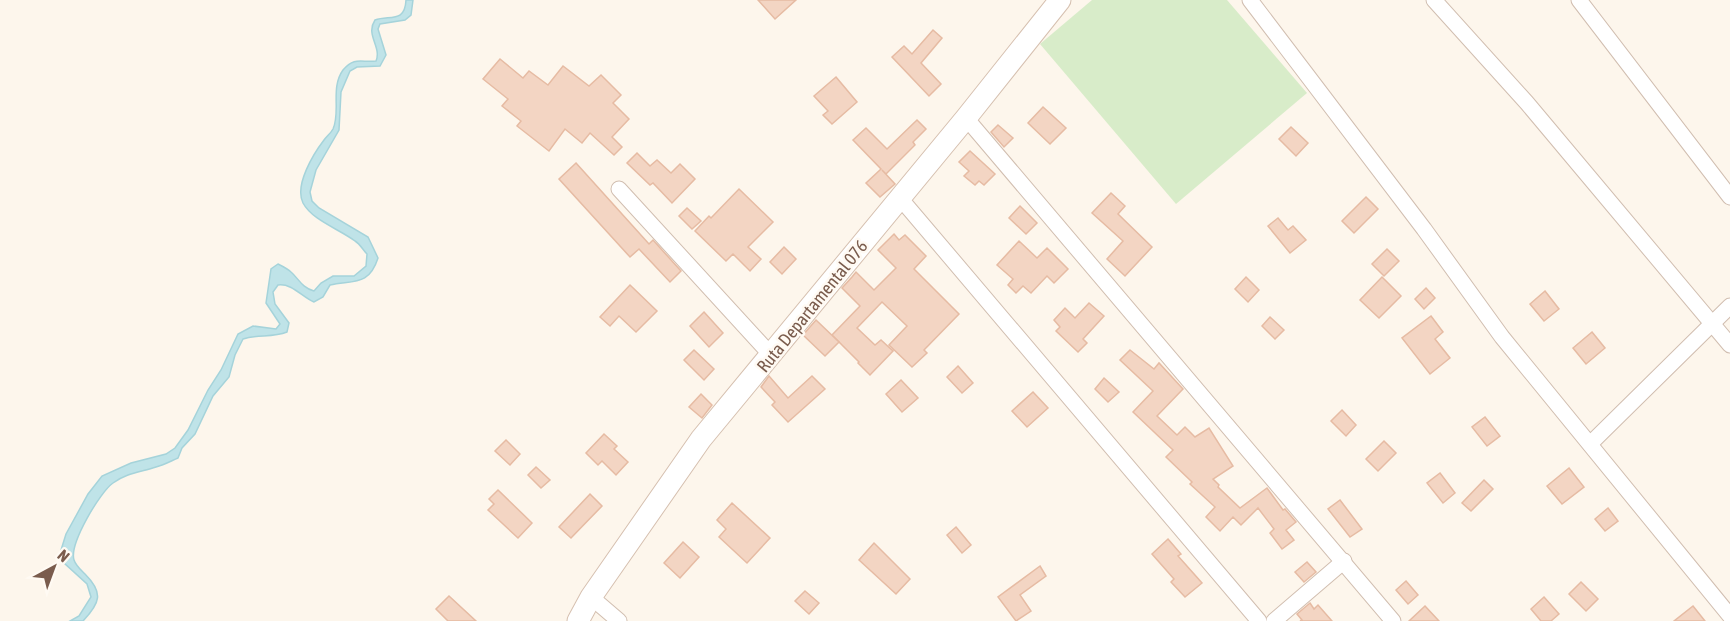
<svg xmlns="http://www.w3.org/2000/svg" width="1730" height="621" viewBox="0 0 1730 621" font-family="'Asap Condensed',sans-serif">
	<rect width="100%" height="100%" fill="#fdf6ec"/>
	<polygon fill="#d8ecc9" points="1092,0 1227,0 1307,93 1176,204 1040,44"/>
	<path fill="#bfe3e8" stroke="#a5d3da" stroke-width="1.5" d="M406 0H413L411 15 405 20 380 24 378 29 386 55 380 66 357 67 350 71 341 92 339 130 316 170 310 192 312 201 319 208 368 237 378 258C369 286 354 280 330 285L323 297 314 302C302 297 292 283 278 285L273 292 275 304 289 323 287 332C272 338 258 334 243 339L235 355 229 377 213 396 195 434 182 448 178 458C171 461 164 465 156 467 141 472 126 473 113 483 100 492 69 544 74 560 76 566 81 570 85 574 104 593 100 603 83 621H70L79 616 91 597 87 584 63 562 61 550 66 534 88 494 102 476 131 463 166 454 175 448 188 430 208 390 221 370 238 334 253 326 276 329 280 324 266 303 271 269 278 264C282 266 288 269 291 272 299 279 302 288 314 291L321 283 333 276H354L366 266 367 254C363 250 360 244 355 241 339 229 312 220 303 203 294 185 314 153 324 140 327 136 331 133 333 129 341 112 330 88 343 70 355 56 362 63 376 61 382 47 365 35 375 20 390 15 405 23 406 0Z"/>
	<g fill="#f3d5c3" stroke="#e6bba3" stroke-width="1.5">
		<polygon points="758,0 796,0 775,19"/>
		<polygon points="933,30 942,38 921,63 941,84 929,96 892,57 904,46 912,54"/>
		<polygon points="500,59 523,78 529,71 548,85 563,66 589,86 601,75 621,95 613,103 629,119 612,137 622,147 614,155 590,133 582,143 565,129 549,151 517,126 521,121 502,106 508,99 483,79"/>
		<polygon points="836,77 857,102 832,124 823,115 828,111 814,96"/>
		<polygon points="1043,107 1066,128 1050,144 1028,123"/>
		<polygon points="917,120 926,129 913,142 915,145 886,174 882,170 895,184 880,197 866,183 881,169 853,140 866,128 887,149"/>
		<polygon points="998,125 1013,138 1004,147 991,132"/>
		<polygon points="1291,127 1308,143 1296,156 1279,139"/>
		<polygon points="970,151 995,174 984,185 979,181 975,185 964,176 969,171 959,162"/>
		<polygon points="637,153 650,166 657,160 671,173 680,164 695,179 672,203 653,183 650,185 627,163"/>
		<polygon points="576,163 649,244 653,240 681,271 670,282 639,249 630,257 559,179"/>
		<polygon points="739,189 773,222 748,247 761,259 750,271 733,254 726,261 695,231 709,216 711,218"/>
		<polygon points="1111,193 1125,206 1118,214 1152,247 1125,276 1107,259 1123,241 1092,213"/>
		<polygon points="1366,197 1378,209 1354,233 1342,221"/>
		<polygon points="1020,206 1037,223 1026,234 1009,218"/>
		<polygon points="687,208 701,221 692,229 679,216"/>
		<polygon points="1278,218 1288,230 1293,226 1306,240 1290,253 1268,226"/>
		<polygon points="894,234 899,240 905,235 926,256 914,269 959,314 924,350 927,353 912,367 889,345 907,326 882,302 857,328 875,345 881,340 893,351 870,375 858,363 859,362 832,335 860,306 842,288 852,277 856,272 874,290 896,268 878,250"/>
		<polygon points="1019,241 1037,258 1047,248 1068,269 1054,283 1047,276 1031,293 1023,286 1016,293 1008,285 1013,279 997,265"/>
		<polygon points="784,247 796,259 782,274 770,262"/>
		<polygon points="1387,249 1399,261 1384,276 1372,264"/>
		<polygon points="1246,277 1259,290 1248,302 1235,289"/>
		<polygon points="1382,277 1401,296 1379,318 1360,300"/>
		<polygon points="630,285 657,311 636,332 619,316 610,326 600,317"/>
		<polygon points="1426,288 1435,298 1424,309 1415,299"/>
		<polygon points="1545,291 1559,309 1544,321 1530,304"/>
		<polygon points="1089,303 1104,316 1083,339 1087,343 1078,352 1056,331 1060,327 1054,320 1065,308 1075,318"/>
		<polygon points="704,312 723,333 709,347 690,326"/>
		<polygon points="1431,316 1443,332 1435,339 1450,358 1430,374 1402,338"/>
		<polygon points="1270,317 1284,330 1275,339 1262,326"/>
		<polygon points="816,320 839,342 825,356 803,335"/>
		<polygon points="1592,332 1605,348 1586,364 1573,348"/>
		<polygon points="694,350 714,369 704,380 684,360"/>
		<polygon points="1130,350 1154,369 1159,363 1183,389 1157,416 1177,435 1185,427 1195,437 1209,428 1233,466 1213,479 1219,485 1218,487 1240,508 1267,488 1283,510 1285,509 1296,522 1286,530 1294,540 1282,549 1270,533 1274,529 1258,508 1241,525 1233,517 1220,531 1206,517 1215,507 1190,484 1192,482 1166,457 1173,450 1133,412 1153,391 1120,360"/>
		<polygon points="958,366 973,383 962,393 947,377"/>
		<polygon points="769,376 788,398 812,376 825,389 788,422 772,405 775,402 761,387"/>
		<polygon points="1104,378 1119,392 1108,402 1095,389"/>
		<polygon points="901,380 918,398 902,412 886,394"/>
		<polygon points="1033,392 1048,408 1027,427 1012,411"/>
		<polygon points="701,394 712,405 702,418 689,407"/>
		<polygon points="1342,410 1356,425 1346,436 1331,421"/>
		<polygon points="1485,417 1500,436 1487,446 1472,427"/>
		<polygon points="604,434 617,446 614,449 628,462 616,475 602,461 598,465 586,453"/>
		<polygon points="506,440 520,454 510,465 495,451"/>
		<polygon points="1384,441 1396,453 1378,471 1366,459"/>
		<polygon points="536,467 550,480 541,488 528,475"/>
		<polygon points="1569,468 1584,487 1562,504 1547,486"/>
		<polygon points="1440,473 1455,493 1443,503 1427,483"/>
		<polygon points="1484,480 1493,489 1471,511 1462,503"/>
		<polygon points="498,490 532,523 518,538 488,510 494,504 489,499"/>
		<polygon points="590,494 602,506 571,538 559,527"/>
		<polygon points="1340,500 1362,529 1350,537 1328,509"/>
		<polygon points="732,503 770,538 747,563 719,537 726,529 717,520"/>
		<polygon points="1608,508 1618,521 1605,531 1595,519"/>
		<polygon points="956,527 971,545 962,553 947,535"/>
		<polygon points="1168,539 1181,554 1178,556 1202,583 1185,597 1171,582 1174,579 1152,554"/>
		<polygon points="683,542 699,557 680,578 664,563"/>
		<polygon points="874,543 910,579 896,594 859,560"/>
		<polygon points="1307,562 1316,572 1304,582 1295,572"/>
		<polygon points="1040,566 1046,576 1020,595 1031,611 1016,621 998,597"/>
		<polygon points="1406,581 1418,595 1408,604 1396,590"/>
		<polygon points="1581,582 1598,599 1586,611 1569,594"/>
		<polygon points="805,591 819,603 809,614 795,601"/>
		<polygon points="449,596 476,621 448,621 436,609"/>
		<polygon points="1544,597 1559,614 1551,621 1541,621 1531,609"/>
		<polygon points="1310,603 1314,609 1318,605 1332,621 1300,621 1302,620 1297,614"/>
		<polygon points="1425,606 1439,621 1409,621"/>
		<polygon points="1693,606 1705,621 1674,621"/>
	</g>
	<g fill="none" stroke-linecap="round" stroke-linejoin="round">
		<defs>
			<g id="street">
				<polyline points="1250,0 1424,229 1502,337 1730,616"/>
				<polyline points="1434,0 1527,103 1730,345"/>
				<polyline points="1579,0 1730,197"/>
				<polyline points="966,118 1393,621"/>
				<polyline points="619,189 771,355"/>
				<polyline points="900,198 1259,621"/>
				<polyline points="1590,444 1730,306"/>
				<polyline points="591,597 619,621"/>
				<polyline points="1274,621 1344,561"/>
			</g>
			<polyline id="secondary" points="578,621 591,597 701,439 966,118 1060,0"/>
		</defs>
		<use href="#street" stroke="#d1beb0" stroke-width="17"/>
		<use href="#secondary" stroke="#d6c0b0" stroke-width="23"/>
		<use href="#street" stroke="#fff" stroke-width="15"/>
		<use href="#secondary" stroke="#fff" stroke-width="21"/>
	</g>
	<g text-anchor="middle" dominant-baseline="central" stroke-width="5" stroke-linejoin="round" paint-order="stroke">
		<g font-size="18" fill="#7a5c4d" stroke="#fffaf3">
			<text transform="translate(812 306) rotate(-51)">Ruta Departamental 076</text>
		</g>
	</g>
	<g transform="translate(54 567) rotate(41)" stroke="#fffaf3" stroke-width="4.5" paint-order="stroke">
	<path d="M0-4.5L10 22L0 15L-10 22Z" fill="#7a5c4d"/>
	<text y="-9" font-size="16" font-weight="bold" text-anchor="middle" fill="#7a5c4d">N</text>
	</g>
</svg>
